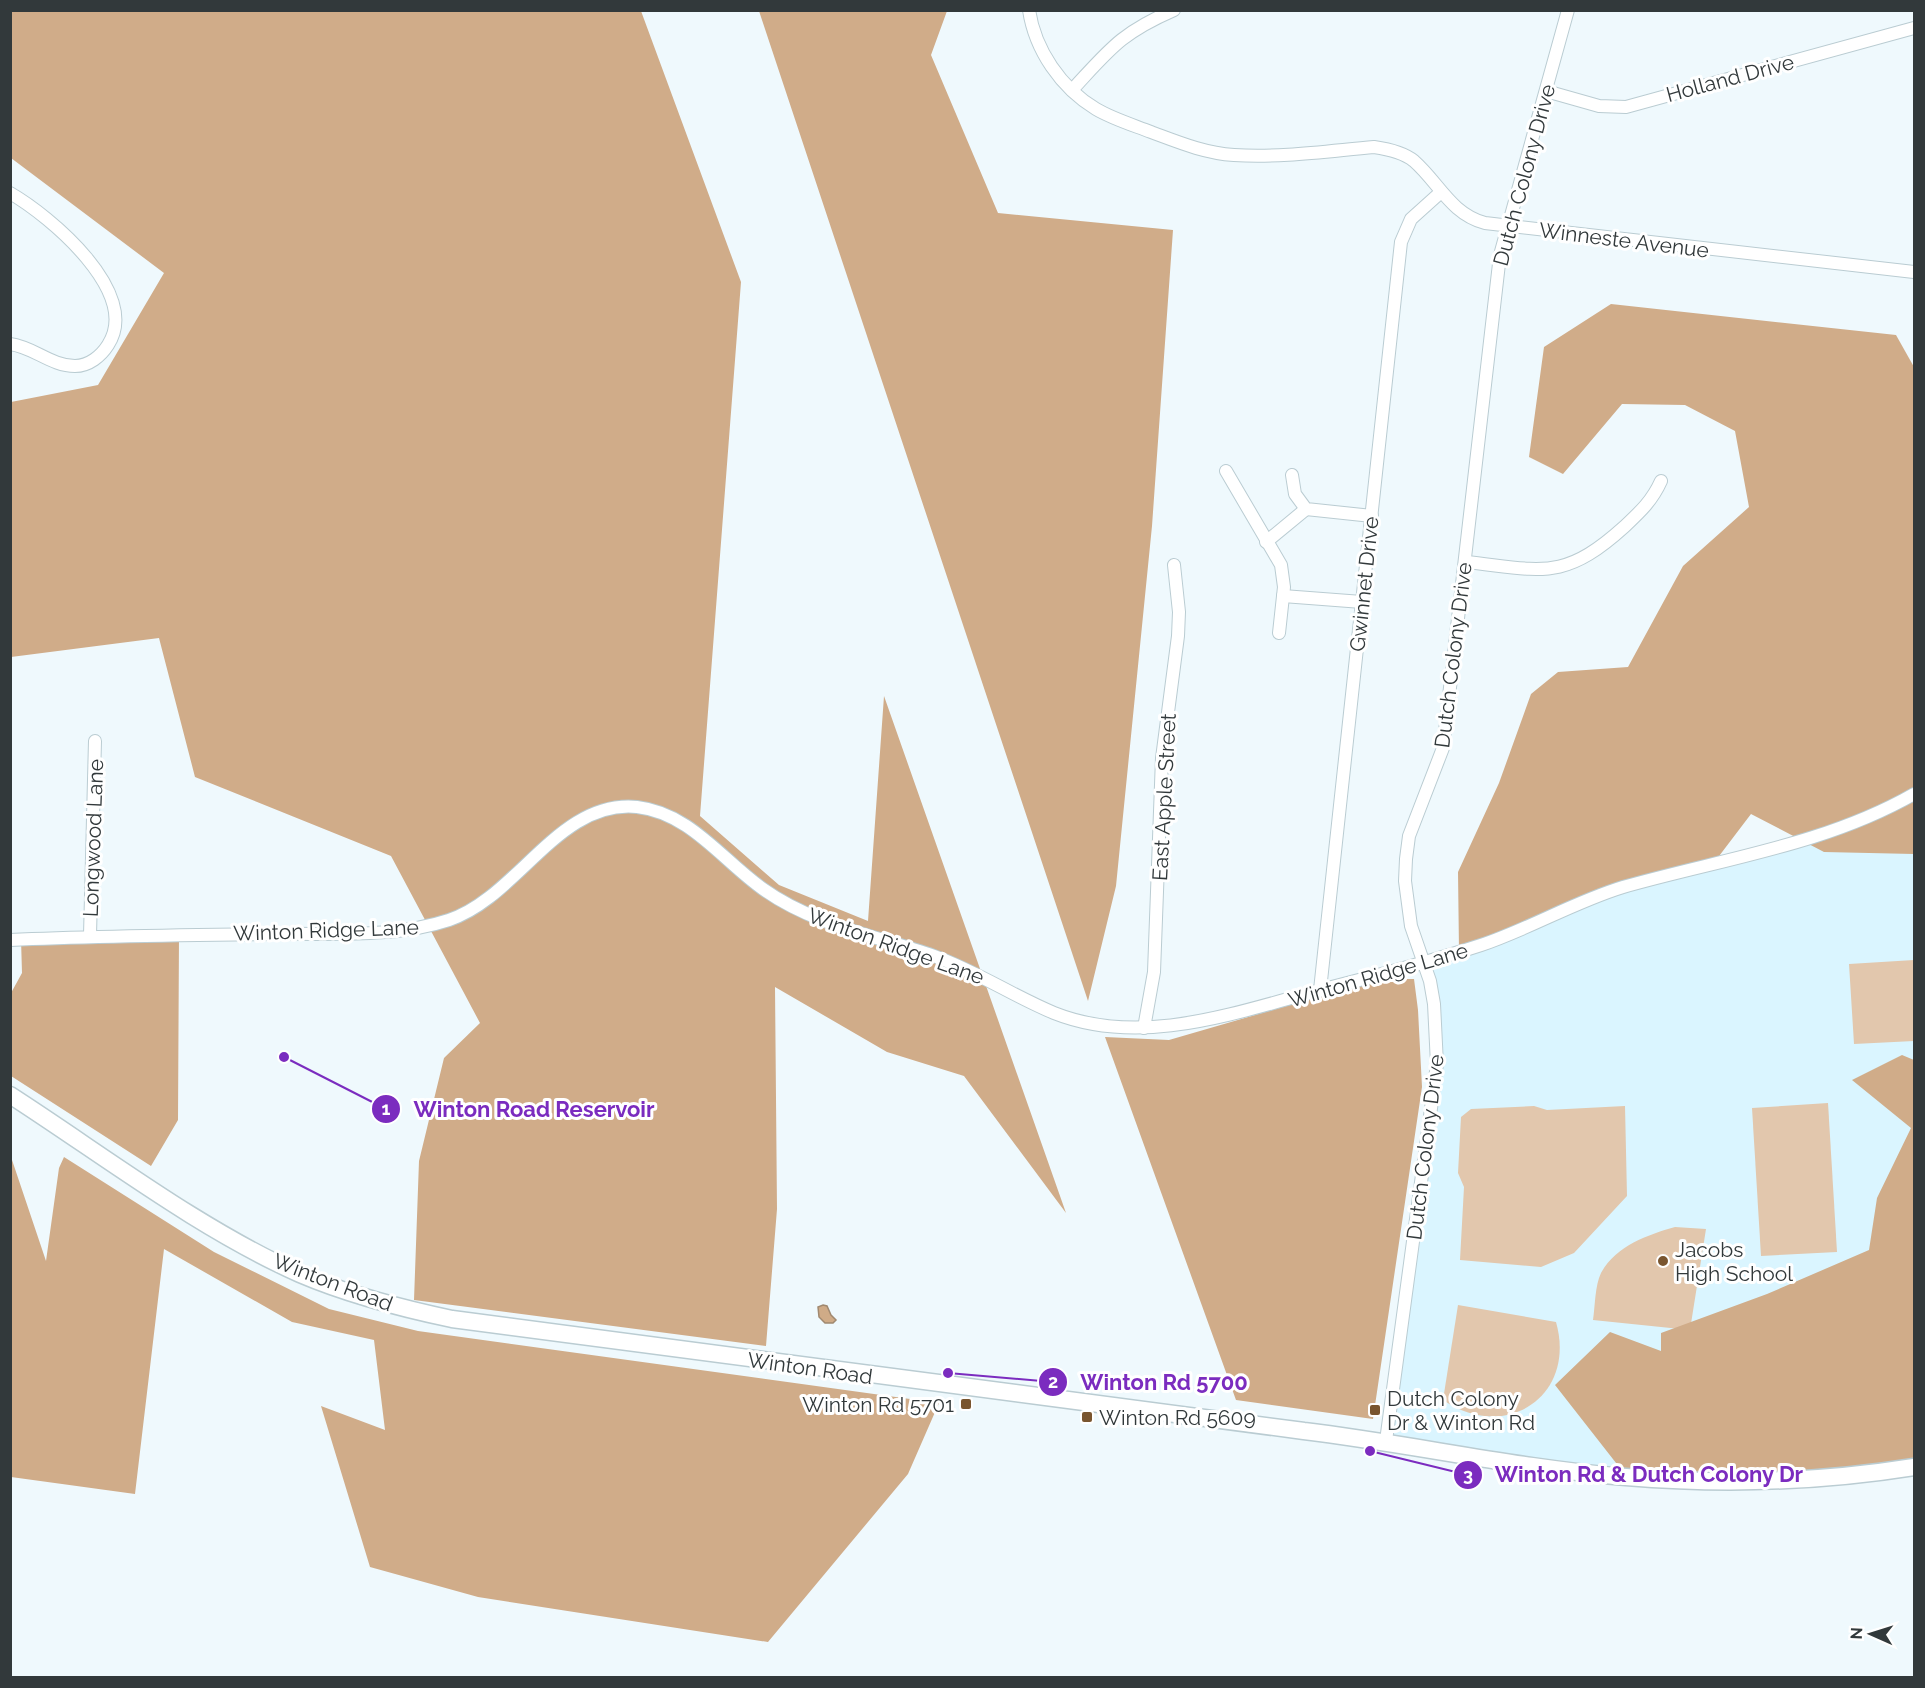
<svg xmlns="http://www.w3.org/2000/svg" width="1925" height="1688" viewBox="0 0 1925 1688" font-family="Raleway,sans-serif">
	<rect width="100%" height="100%" fill="#eff9fd"/>
	<polygon fill="#daf5ff" points="1914,794 1914,1467 1684,1480 1386,1441 1437,1064 1423,961 1598,896 1812,838"/>
	<g fill="#e2c7ad">
		<polygon points="1914,960 1914,1041 1854,1044 1849,964"/>
		<polygon points="1828,1103 1837,1252 1761,1256 1752,1108"/>
		<polygon points="1534,1106 1547,1110 1625,1106 1627,1196 1574,1253 1541,1267 1460,1260 1464,1187 1458,1173 1461,1117 1471,1109"/>
		<path d="M1675 1227 1706 1229 1690 1330 1593 1320C1595 1306 1595 1285 1601 1273 1616 1246 1647 1235 1675 1227Z"/>
		<path d="M1458 1305 1556 1322C1577 1396 1506 1443 1443 1400Z"/>
	</g>
	<g fill="#d0ac89">
		<polygon points="10,11 641,11 741,282 700,816 779,885 868,921 884,696 1066,1213 964,1076 887,1052 775,987 777,1209 766,1346 414,1300 419,1161 444,1058 480,1023 391,856 195,777 159,638 11,657 11,402 98,385 164,273 11,158"/>
		<polygon points="759,11 947,11 931,55 998,213 1173,230 1152,526 1116,886 1088,1001"/>
		<polygon points="1611,304 1896,335 1914,367 1914,854 1824,852 1751,814 1713,864 1619,888 1459,951 1458,872 1499,783 1531,694 1558,672 1628,667 1683,566 1749,507 1735,431 1685,405 1622,404 1563,474 1529,457 1544,347"/>
		<polygon points="179,935 178,1120 151,1166 11,1076 11,993 22,973 21,939"/>
		<polygon points="1379,979 1414,979 1418,1010 1422,1087 1373,1419 1236,1400 1105,1037 1169,1040"/>
		<polygon points="1902,1055 1914,1060 1914,1467 1627,1477 1555,1385 1610,1332 1661,1351 1661,1333 1767,1294 1869,1250 1877,1198 1911,1128 1852,1080"/>
		<polygon points="10,1154 46,1261 59,1168 64,1157 214,1252 329,1309 418,1331 939,1403 908,1474 768,1642 478,1597 370,1567 321,1406 385,1430 374,1340 292,1322 164,1249 135,1494 11,1477"/>
	</g>
	<polygon fill="#cfab87" stroke="#a08970" stroke-width="1.5" points="823,1305 827,1306 831,1315 836,1320 833,1323 825,1323 819,1317 818,1307"/>
	<g fill="none" stroke-linecap="round" stroke-linejoin="round">
		<defs>
			<g id="minor">
				<path d="M1029 10C1035 50 1061 88 1096 109 1113 119 1133 125 1151 132 1178 142 1204 153 1234 155 1280 158 1328 151 1374 147 1388 149 1403 152 1414 161 1439 183 1451 214 1485 223L1914 272"/>
				<path d="M1072 90C1110 49 1121 33 1174 10"/>
				<polyline points="1546,91 1599,106 1626,107 1914,28"/>
				<path d="M10 193C50 216 142 293 108 345 101 356 89 366 75 366 51 366 34 347 10 344"/>
				<polyline points="1226,471 1281,565 1284,587 1279,633"/>
				<polyline points="1292,475 1295,494 1306,509 1372,516"/>
				<polyline points="1266,542 1306,509"/>
				<path d="M1466 562C1542 570 1563 582 1624 527 1640 512 1652 501 1661 481"/>
				<polyline points="1283,596 1362,602"/>
				<polyline points="90,935 95,741"/>
				<path d="M10 940C99 936 188 935 276 934 333 933 395 938 449 920 518 897 559 799 637 807 690 813 722 860 763 889 813 925 877 936 934 956 976 971 1013 996 1054 1013 1142 1048 1237 1012 1324 989 1376 976 1429 962 1481 945 1529 929 1574 902 1623 887 1721 859 1825 845 1914 794"/>
				<polyline points="1320,990 1401,242 1411,219 1441,192"/>
				<polyline points="1144,1028 1154,972 1162,758 1178,636 1179,612 1174,565"/>
				<polyline points="1386,1441 1437,1064 1434,1004 1430,981 1411,926 1405,881 1406,859 1409,836 1443,748 1500,255 1568,10"/>
			</g>
			<path id="secondary" d="M10 1095C103 1155 199 1229 300 1274 349 1295 400 1308 452 1319 736 1359 1020 1395 1304 1431 1411 1444 1518 1468 1626 1477 1722 1485 1820 1482 1914 1467"/>
		</defs>
		<use href="#minor" stroke="#baccd2" stroke-width="14"/>
		<use href="#secondary" stroke="#baccd2" stroke-width="19"/>
		<use href="#minor" stroke="#fff" stroke-width="12"/>
		<use href="#secondary" stroke="#fff" stroke-width="16"/>
	</g>
	<g fill="#79552f" stroke="#fff" stroke-width="2">
		<circle cx="1663" cy="1261" r="6"/>
		<rect x="960" y="1398" width="12" height="12" rx="3"/>
		<rect x="1369" y="1404" width="12" height="12" rx="3"/>
		<rect x="1081" y="1411" width="12" height="12" rx="3"/>
	</g>
	<g text-anchor="middle" dominant-baseline="central" stroke-width="6" stroke-linejoin="round" paint-order="stroke">
		<g font-size="21" fill="#32393b" stroke="#fff">
			<text transform="translate(1730 78) rotate(-15)">Holland Drive</text>
			<text transform="translate(1524 175) rotate(-75)">Dutch Colony Drive</text>
			<text transform="translate(1624 240) rotate(7)">Winneste Avenue</text>
			<text transform="translate(1364 584) rotate(-84)">Gwinnet Drive</text>
			<text transform="translate(1453 655) rotate(-83)">Dutch Colony Drive</text>
			<text transform="translate(1164 797) rotate(-87)">East Apple Street</text>
			<text transform="translate(93 838) rotate(-88)">Longwood Lane</text>
			<text transform="translate(326 930) rotate(-2)">Winton Ridge Lane</text>
			<text transform="translate(896 946) rotate(20)">Winton Ridge Lane</text>
			<text transform="translate(1378 975) rotate(-16)">Winton Ridge Lane</text>
			<text transform="translate(1425 1147) rotate(-83)">Dutch Colony Drive</text>
			<text transform="translate(333 1282) rotate(21)">Winton Road</text>
			<text transform="translate(810 1368) rotate(8)">Winton Road</text>
		</g>
		<g font-size="21" fill="#32393b" stroke="#fff" text-anchor="start">
			<text x="1675" y="1249">Jacobs<tspan x="1675" dy="24">High School</tspan></text>
			<text x="1387" y="1398">Dutch Colony<tspan x="1387" dy="24">Dr &amp; Winton Rd</tspan></text>
			<text x="954" y="1404" text-anchor="end">Winton Rd 5701</text>
			<text x="1099" y="1417">Winton Rd 5609</text>
		</g>
	</g>
	<path fill="none" stroke="#7b2cbf" stroke-width="2" d="M284 1057L386 1109M948 1373L1053 1382M1370 1451L1468 1475"/>
	<g fill="#7b2cbf" stroke="#fff" stroke-width="2">
		<circle cx="284" cy="1057" r="6"/>
		<circle cx="948" cy="1373" r="6"/>
		<circle cx="1370" cy="1451" r="6"/>
		<circle cx="386" cy="1109" r="15"/>
		<circle cx="1053" cy="1382" r="15"/>
		<circle cx="1468" cy="1475" r="15"/>
	</g>
	<g font-size="18" text-anchor="middle" font-weight="bold" fill="#fff">
		<text x="386" y="1115">1</text>
		<text x="1053" y="1388">2</text>
		<text x="1468" y="1481">3</text>
	</g>
	<g font-size="22" text-anchor="middle" font-weight="bold" fill="#7b2cbf" stroke="#fff" stroke-width="6" stroke-linejoin="round" paint-order="stroke">
		<text x="534" y="1117">Winton Road Reservoir</text>
		<text x="1164" y="1390">Winton Rd 5700</text>
		<text x="1649" y="1482">Winton Rd &amp; Dutch Colony Dr</text>
	</g>
	<rect width="1925" height="1688" fill="none" stroke="#32393b" stroke-width="24"/>
	<g transform="translate(1871 1634) rotate(273)" stroke="#ffffff" stroke-width="4.5" paint-order="stroke">
	<path d="M0-4.5L10 22L0 15L-10 22Z" fill="#32393b"/>
	<text y="-9" font-size="16" font-weight="bold" text-anchor="middle" fill="#32393b">N</text>
	</g>
</svg>
